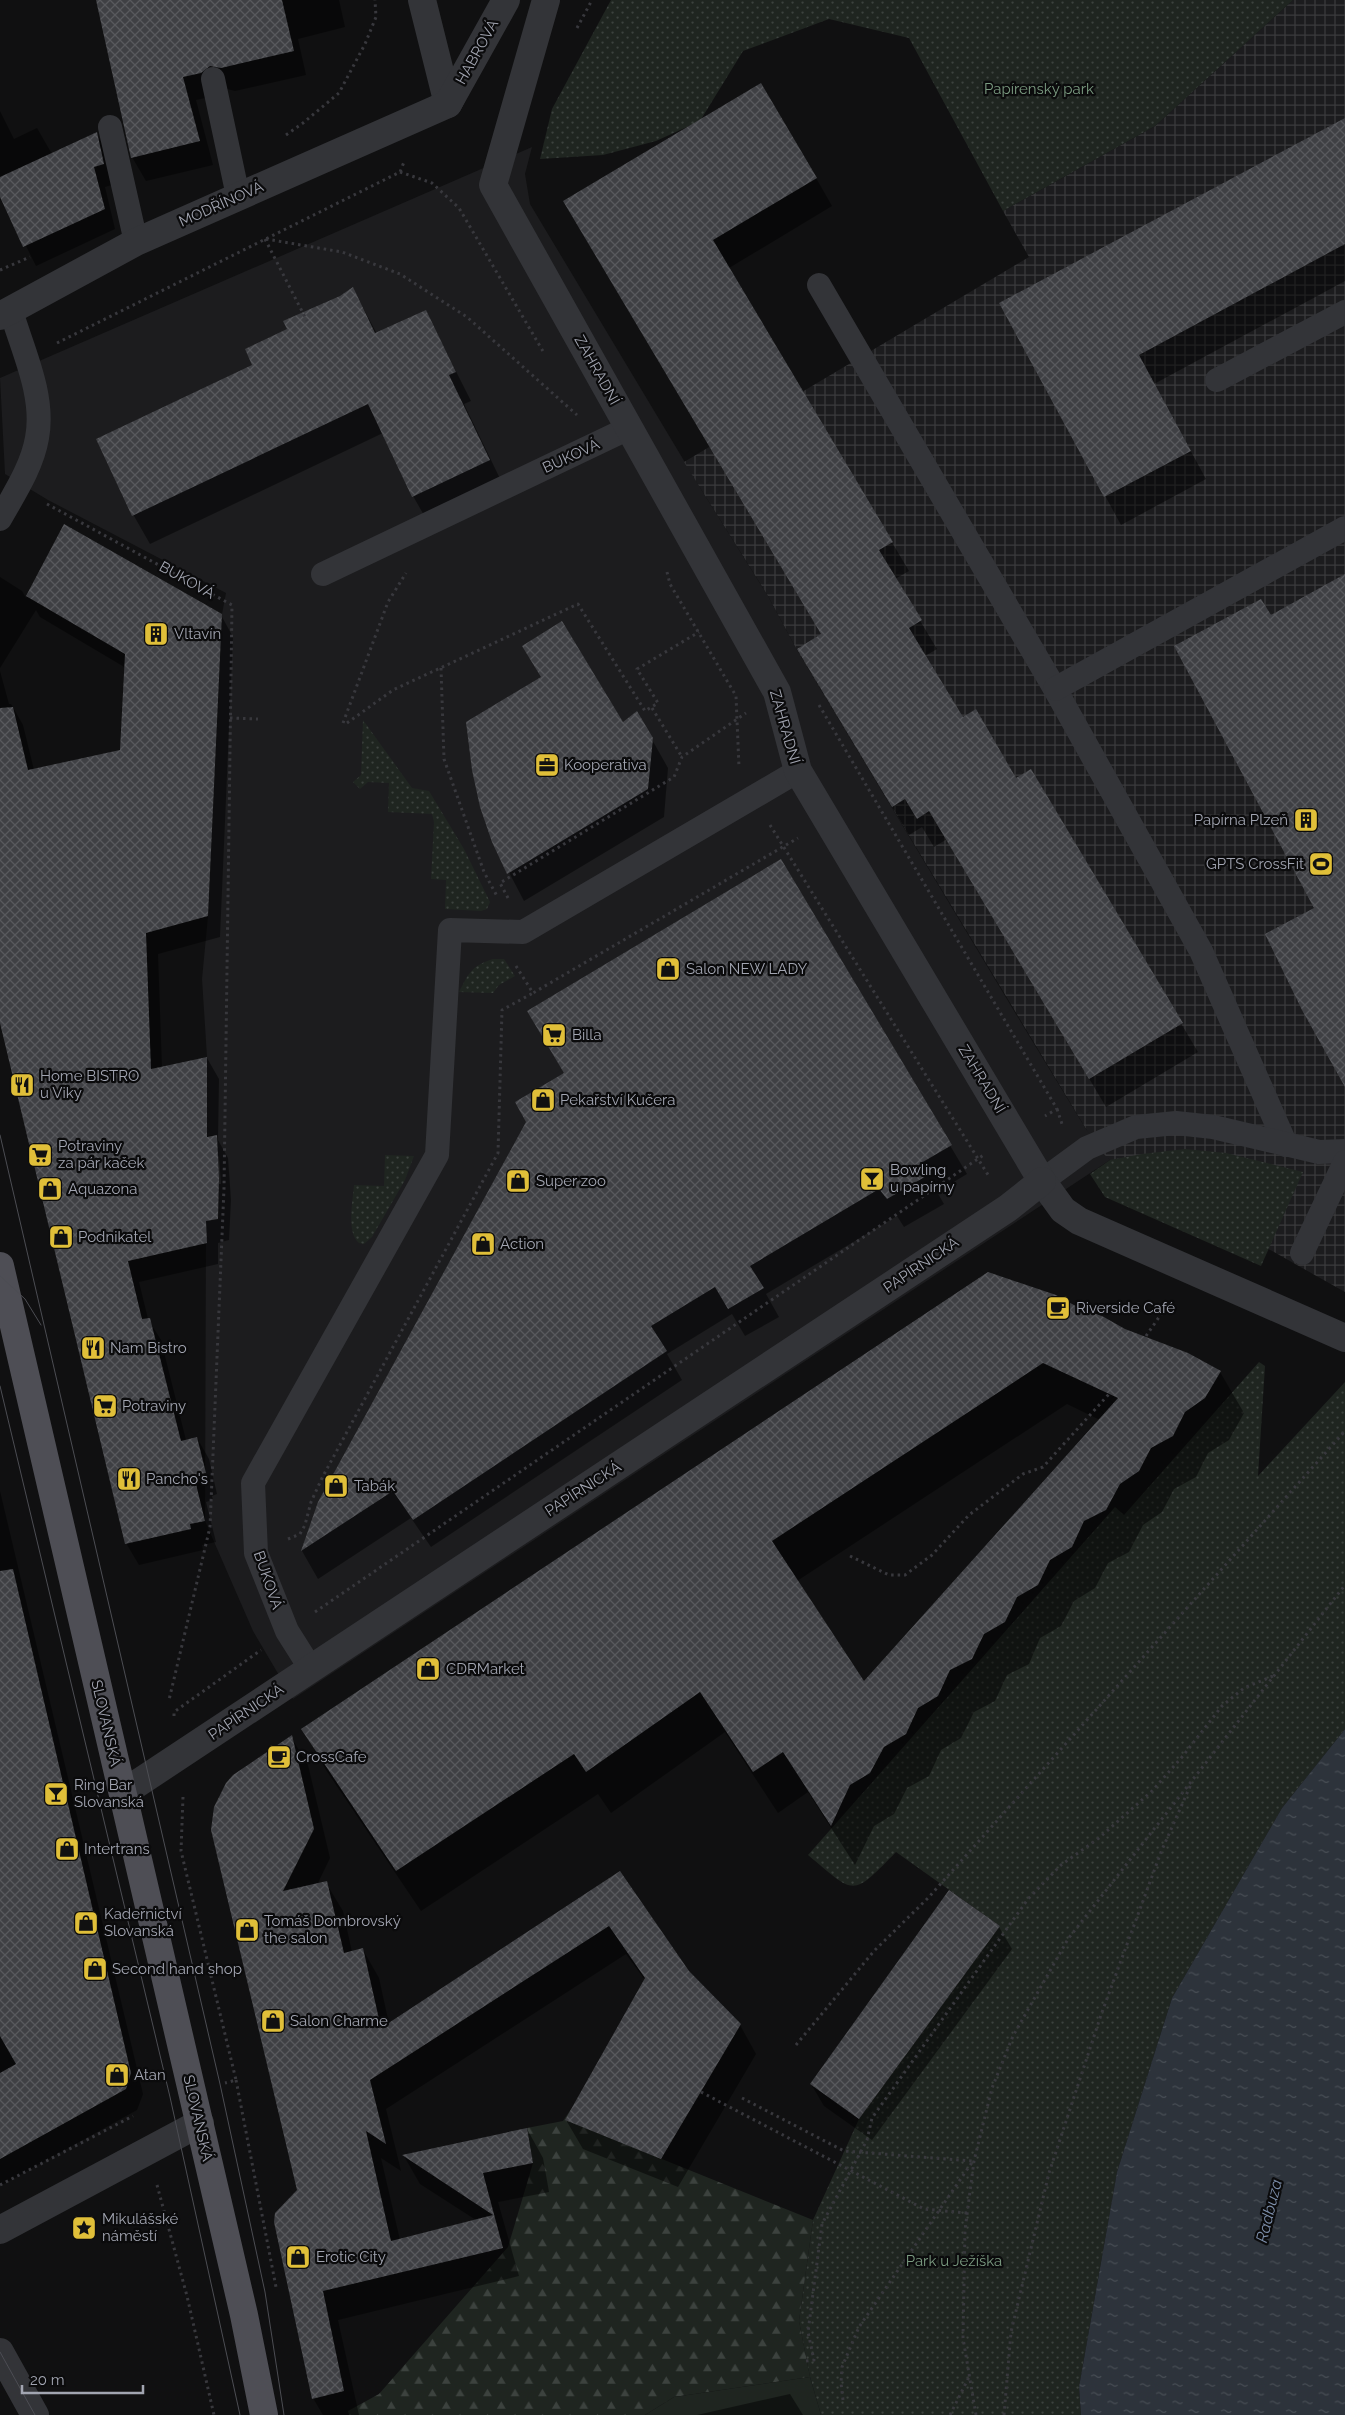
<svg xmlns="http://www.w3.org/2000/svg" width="1345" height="2415" viewBox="0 0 1345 2415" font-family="Raleway,sans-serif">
	<defs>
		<pattern id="industrial-grid" width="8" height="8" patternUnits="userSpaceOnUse" patternTransform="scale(1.25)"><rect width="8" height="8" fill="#1c1c1e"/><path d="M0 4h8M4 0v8" fill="none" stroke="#3a3a3c"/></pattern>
		<pattern id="green-dots" width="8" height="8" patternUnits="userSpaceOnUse" patternTransform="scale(1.25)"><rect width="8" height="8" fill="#1f2520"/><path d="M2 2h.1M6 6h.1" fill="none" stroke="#3c423e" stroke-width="1.8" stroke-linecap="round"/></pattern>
		<pattern id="forest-firs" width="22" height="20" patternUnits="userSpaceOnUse" patternTransform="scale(1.25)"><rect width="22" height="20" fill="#1f2520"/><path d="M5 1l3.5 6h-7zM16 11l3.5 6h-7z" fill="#3c423e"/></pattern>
		<pattern id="water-ripples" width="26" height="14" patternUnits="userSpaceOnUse" patternTransform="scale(1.25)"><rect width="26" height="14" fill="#2d333b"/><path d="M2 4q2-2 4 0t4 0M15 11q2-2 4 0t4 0" fill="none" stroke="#484e55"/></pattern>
		<pattern id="building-cross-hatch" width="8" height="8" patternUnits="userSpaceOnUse" patternTransform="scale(1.25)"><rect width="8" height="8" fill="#3f4044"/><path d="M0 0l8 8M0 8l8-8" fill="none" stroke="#58595d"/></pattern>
	</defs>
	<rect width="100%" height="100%" fill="#101011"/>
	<polygon fill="#1c1c1e" points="532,147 525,174 530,204 704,494 768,596 797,650 1028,1034 1086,1129 1110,1160 293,1699 253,1631 205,1521 206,1221 218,1219 219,1177 217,1135 207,1136 207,1057 202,979 208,916 222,614 226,593 48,500 5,474 0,378"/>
	<polygon fill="url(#industrial-grid)" points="1293,0 1345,0 1345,1292 1110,1160 1097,1147 797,650 768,596 684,462 1029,257 1003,211 1155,126"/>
	<g fill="url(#green-dots)">
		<polygon points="611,0 1293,0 1155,126 1003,211 909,38 829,19 743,51 700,121 656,141 603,155 540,159 552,109"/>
		<polygon points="363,720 412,788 429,791 464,849 490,902 487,909 481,911 445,909 446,880 431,879 434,822 432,814 388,812 389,783 368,782 360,789 353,782 361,775"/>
		<path d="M493 959H504L515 976 499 985 493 993 459 992C469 973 471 966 493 959Z"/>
		<polygon points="1185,1149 1226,1153 1303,1172 1261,1266 1105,1197 1090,1174 1110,1160 1142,1154"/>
		<path d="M385 1155 414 1156 405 1180 372 1237 364 1244 359 1243C346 1232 353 1201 354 1185L384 1186Z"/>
		<path d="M1259 1362 1265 1366 1258 1476 1345 1382V1729L1282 1808 1172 1998 1117 2172 1079 2387 1081 2415H821L810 2377 799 2321 813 2220 859 2119 1000 1926 896 1852C851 1898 856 1895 808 1855L1115 1507 1124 1515Z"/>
	</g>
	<polygon fill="url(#forest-firs)" points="571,2109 594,2122 590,2130 813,2220 799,2321 810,2377 674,2397 645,2415 349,2415 348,2411 379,2394 508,2247 533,2163 527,2128 563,2121"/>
	<polygon fill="#1f2520" points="810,2377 821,2415 645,2415 674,2397"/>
	<polygon fill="url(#water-ripples)" points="1345,1729 1345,2415 1081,2415 1079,2387 1117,2172 1172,1998 1282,1808"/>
	<g fill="#0007" fill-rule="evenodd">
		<polygon points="97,0 339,0 345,27 298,39 306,75 235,91 223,88 214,96 196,100 213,165 146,181 132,157"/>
		<polygon points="0,111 14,139 37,128 52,154 96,133 108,153 115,184 105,187 115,229 36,266 0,194"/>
		<polygon points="1345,119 1345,281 1154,384 1206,479 1121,525 1001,304"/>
		<polygon points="816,178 832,206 729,268 909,571 895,579 937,649 925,656 963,718 1016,780 1031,771 1198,1052 1106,1107 947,839 934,847 922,827 909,835 815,678 822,635 581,230"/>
		<polygon points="353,289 377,334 426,312 471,401 464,404 505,489 429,524 413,496 383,433 150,544 134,516 97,440 254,365 288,330"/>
		<path d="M65 526 221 615 233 637 220 937 158 954 162 1068 207 1058 219 1079 218 1140 228 1158 231 1200 229 1240 218 1243V1264L139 1282 148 1319 161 1340 186 1440 197 1438 209 1459 217 1494 212 1496 213 1500 206 1502 216 1542 202 1545 203 1550 139 1565 126 1543 0 1010V671L9 704H11L23 725 34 770 121 751 126 668 40 617 36 610 0 668V577L22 591 26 598ZM217 1154 219 1157 221 1184H218Z"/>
		<polygon points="542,678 623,723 637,713 668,768 664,817 524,901 493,842"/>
		<polygon points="781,861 967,1174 937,1192 944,1204 904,1227 897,1216 766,1294 779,1317 745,1336 732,1314 667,1354 682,1380 431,1547 411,1518 318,1579 302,1551 319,1502 565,1074"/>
		<path d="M988 1273 1220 1372 1244 1413 1229 1440 1208 1453 1196 1477 1174 1489 1162 1512 1143 1525 1129 1552 1108 1563 1095 1588 1074 1601 1061 1626 1040 1638 1029 1664 1007 1675 995 1701 974 1712 961 1738 941 1750 929 1776 907 1788 894 1814 874 1826 855 1865 808 1792 778 1813 725 1732 611 1813 598 1794 421 1911 326 1770 303 1729ZM1067 1404 1100 1420 864 1683 797 1581Z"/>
		<polygon points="0,1491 143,2094 137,2110 0,2186"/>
		<polygon points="291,1737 308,1765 330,1858 317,1885 326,1883 343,1911 352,1952 363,1950 379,1978 389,2024 620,1872 688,1972 740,2025 756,2054 678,2187 583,2149 566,2120 645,1980 626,1954 386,2109 401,2171 381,2158 400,2240 476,2220 420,2184 404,2156 527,2129 543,2158 549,2192 498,2202 519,2276 338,2320 359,2415 323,2415 313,2398 298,2190 213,1819 219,1796 234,1776"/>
		<polygon points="999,1927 1012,1949 872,2140 824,2106 811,2084"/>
		<polygon points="790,2394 803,2415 697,2415"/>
	</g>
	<g fill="url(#building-cross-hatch)" fill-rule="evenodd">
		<polygon points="96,0 282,0 294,51 221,68 210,66 201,73 183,77 200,141 131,158"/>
		<polygon points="761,83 817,178 713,240 893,542 879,550 922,620 909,628 963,717 976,709 1016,778 1031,769 1183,1023 1089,1079 929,811 917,819 905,799 892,807 797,649 821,634 563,201"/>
		<polygon points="1345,118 1345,244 1139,355 1191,451 1104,497 999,303"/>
		<polygon points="97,132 104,164 94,167 105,209 23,247 0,197 0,177"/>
		<polygon points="353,287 375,333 426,310 456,372 449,375 490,460 412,497 368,404 132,516 96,439 252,365 245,349 287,329 283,321 340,296"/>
		<polygon points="64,524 222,614 208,916 146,933 151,1069 207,1057 207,1137 217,1135 219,1178 218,1219 206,1221 207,1243 128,1261 142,1319 150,1318 181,1441 197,1437 206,1473 200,1474 202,1478 195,1480 205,1521 190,1524 191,1529 125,1544 0,1023 0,708 13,707 28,770 120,750 125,654 26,596"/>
		<polygon points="1345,574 1345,1087 1302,1010 1265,934 1314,908 1174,646 1261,599 1271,615"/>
		<polygon points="562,621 623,722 637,711 653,738 648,789 507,874 492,842 480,807 472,770 466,722 541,677 522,646"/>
		<polygon points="781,859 952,1145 921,1163 928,1175 887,1199 879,1189 750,1266 764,1288 728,1309 715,1287 651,1326 667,1351 413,1520 393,1491 301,1551 318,1502 526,1122 515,1102 564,1073 527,1011"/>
		<path d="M988 1272 1056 1295 1081 1309 1102 1316 1125 1329 1188 1353 1221 1371 1205 1398 1185 1412 1173 1436 1151 1448 1139 1471 1120 1484 1106 1510 1084 1521 1072 1547 1050 1560 1038 1585 1017 1597 1005 1622 984 1634 972 1659 950 1670 938 1696 918 1708 906 1734 884 1747 870 1773 850 1785 831 1826 783 1752 753 1772 700 1692 586 1772 574 1754 396 1871 301 1729ZM1043 1363 1118 1398 864 1681 772 1541Z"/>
		<polygon points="13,1569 131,2073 126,2089 0,2159 0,2073 16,2064 0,2036 0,1571"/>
		<polygon points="292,1735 314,1829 283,1891 327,1881 344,1953 363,1948 381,2028 620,1871 689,1971 741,2024 661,2159 565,2120 645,1978 609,1926 370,2080 386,2144 366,2131 391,2241 493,2215 402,2155 527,2128 533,2163 483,2173 503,2248 323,2291 344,2391 312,2399 274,2222 275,2213 297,2190 211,1830 214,1807 226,1783 233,1775"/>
		<polygon points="949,1890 1000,1926 859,2119 810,2084"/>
	</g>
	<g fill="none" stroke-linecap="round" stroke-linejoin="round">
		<g stroke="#38383d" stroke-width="3" stroke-dasharray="2.5 4" stroke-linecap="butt">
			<polyline points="577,28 592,0"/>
			<polyline points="286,135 303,123 339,93 365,44 376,17 375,0"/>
			<polyline points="400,172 432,183 459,208 544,353"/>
			<polyline points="265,239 307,321"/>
			<polyline points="266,239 342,252 400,274 467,317 577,415"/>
			<polyline points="0,270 30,257"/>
			<polyline points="57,343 400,172 404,162"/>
			<polyline points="47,504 232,605 224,1188 210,1527 169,1700"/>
			<polyline points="667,572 670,584 736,696 739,767"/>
			<polyline points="441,668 444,759 484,872 498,898"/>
			<polyline points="819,705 1057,1109 1045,1116"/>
			<polyline points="652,708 682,757"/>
			<polyline points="230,718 258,719"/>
			<polyline points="343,723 388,602 406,573"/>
			<polyline points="347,723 393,690 578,604 645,711 658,703 637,669 699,632"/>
			<polyline points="770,825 990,1178"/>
			<polyline points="508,898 500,883 674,777 682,757 746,713"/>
			<polyline points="516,966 533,993 798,838"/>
			<polyline points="1057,1109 1062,1124"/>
			<polyline points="1146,1336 1164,1310"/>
			<polyline points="288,1539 300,1534 305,1525 311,1502 322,1478 498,1153 502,1010 533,993"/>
			<polyline points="850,1556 889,1575 905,1575 932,1555 969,1515 1023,1474 1043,1467 1109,1394"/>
			<polyline points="315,1612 985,1154"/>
			<polyline points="174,1716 174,1712 261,1650"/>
			<polyline points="183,1797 181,1851 236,2080 225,2083"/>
			<polyline points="796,2045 874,1951 928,1898 1345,1431"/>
			<polyline points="236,2080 276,2287"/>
			<polyline points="701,2092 924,2209 967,2213"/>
			<polyline points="742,2098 844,2151 973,2161"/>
			<polyline points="0,2185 133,2116"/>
			<polyline points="157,2185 187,2296 214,2415"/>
			<polyline points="806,2361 814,2360 808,2332 822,2224 867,2140 872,2118 1028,1899 1061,1865 1099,1838 1152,1791 1182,1757 1222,1706 1244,1688 1273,1676"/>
			<polyline points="843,2400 841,2383 842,2367 859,2327 973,2161"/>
			<polyline points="950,2415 969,2377"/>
			<polyline points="976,2415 963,2338 965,2230 974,2161 992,2088 1013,2036 1068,1939 1345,1585"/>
			<polyline points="1004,2415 1011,2332 1049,2173 1101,2015 1161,1852 1192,1782"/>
		</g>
		<g stroke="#333438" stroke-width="24">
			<polyline points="213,79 238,196"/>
			<polyline points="110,127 136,242"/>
			<polyline points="819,285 1055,689 1201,951 1286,1145"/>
			<polyline points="1217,380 1345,312"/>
			<path d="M0 519C14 494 32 467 37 438 45 396 23 351 11 311"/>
			<polyline points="323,574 629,428"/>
			<polyline points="1055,689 1345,528"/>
			<polyline points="1042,1181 1087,1148 1136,1127 1176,1123 1213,1127 1319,1152 1345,1151"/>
			<polyline points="1302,1253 1345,1162"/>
			<polyline points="311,1669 287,1631 256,1553 253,1483 437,1155 450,930 523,932 798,771"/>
		</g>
		<g stroke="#333438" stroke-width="28">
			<polyline points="422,0 448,104 452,96"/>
			<polyline points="546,0 493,185 777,692 798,771 1042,1181 1063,1210 1079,1221 1345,1338"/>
			<polyline points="0,316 136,242 448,104 506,0"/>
			<polyline points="123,1793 1008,1208 1042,1181"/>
			<polyline points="0,2230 200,2123"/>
			<polyline points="0,2352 35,2415"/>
		</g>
		<polyline stroke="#4e4e55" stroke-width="28" points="0,1266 244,2315 264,2415"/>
		<g stroke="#4c4d53" stroke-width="1">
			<polyline points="0,1135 220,2084 265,2292 284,2415"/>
			<polyline points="0,1276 25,1299 41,1325"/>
			<polyline points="0,1386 170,2097 240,2415"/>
			<polyline points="0,2352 35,2415"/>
		</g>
	</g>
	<defs>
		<symbol id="building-square" viewBox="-11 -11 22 22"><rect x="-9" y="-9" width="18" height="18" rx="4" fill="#e0bf39" stroke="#0b0b0c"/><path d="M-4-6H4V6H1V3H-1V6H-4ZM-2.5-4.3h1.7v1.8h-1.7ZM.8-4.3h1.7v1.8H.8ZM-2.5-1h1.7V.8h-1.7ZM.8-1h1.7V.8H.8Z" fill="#111"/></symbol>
		<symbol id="office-square" viewBox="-11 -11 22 22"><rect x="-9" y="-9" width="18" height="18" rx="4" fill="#e0bf39" stroke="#0b0b0c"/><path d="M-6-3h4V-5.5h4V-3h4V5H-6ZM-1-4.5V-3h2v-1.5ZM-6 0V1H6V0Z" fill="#111"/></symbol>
		<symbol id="stadium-square" viewBox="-11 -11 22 22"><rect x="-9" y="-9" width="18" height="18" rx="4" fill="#e0bf39" stroke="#0b0b0c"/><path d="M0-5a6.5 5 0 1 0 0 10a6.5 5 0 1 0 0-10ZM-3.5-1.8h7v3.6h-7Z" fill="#111"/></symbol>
		<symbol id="shop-square" viewBox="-11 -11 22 22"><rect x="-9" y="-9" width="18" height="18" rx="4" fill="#e0bf39" stroke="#0b0b0c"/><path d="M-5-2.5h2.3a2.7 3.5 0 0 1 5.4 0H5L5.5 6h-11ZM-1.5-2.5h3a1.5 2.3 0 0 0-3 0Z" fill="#111"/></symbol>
		<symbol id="supermarket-square" viewBox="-11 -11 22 22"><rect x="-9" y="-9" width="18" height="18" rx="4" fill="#e0bf39" stroke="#0b0b0c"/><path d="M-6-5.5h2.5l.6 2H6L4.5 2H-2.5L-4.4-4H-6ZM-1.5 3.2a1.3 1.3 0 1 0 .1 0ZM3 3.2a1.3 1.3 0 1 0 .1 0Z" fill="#111"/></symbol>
		<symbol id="restaurant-square" viewBox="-11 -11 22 22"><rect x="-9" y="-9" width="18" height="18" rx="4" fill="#e0bf39" stroke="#0b0b0c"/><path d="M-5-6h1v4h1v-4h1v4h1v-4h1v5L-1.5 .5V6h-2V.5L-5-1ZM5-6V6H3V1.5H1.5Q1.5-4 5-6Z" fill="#111"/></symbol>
		<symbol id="bar-square" viewBox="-11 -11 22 22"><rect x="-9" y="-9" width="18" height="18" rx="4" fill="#e0bf39" stroke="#0b0b0c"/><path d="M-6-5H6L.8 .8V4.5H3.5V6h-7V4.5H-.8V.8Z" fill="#111"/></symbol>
		<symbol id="cafe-square" viewBox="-11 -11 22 22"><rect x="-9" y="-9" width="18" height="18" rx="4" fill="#e0bf39" stroke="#0b0b0c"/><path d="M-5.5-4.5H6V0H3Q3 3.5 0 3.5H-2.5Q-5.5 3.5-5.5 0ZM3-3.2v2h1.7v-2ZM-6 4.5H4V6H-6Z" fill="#111"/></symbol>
		<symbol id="sight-square" viewBox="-11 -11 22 22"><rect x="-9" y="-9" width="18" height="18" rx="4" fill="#e0bf39" stroke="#0b0b0c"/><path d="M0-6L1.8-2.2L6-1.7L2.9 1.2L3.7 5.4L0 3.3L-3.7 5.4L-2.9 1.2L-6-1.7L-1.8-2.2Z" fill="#111"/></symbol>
	</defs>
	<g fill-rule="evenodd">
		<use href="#building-square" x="142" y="620" width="28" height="28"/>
		<use href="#office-square" x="533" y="751" width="28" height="28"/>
		<use href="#building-square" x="1292" y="806" width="28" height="28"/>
		<use href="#stadium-square" x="1307" y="850" width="28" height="28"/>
		<use href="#shop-square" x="654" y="955" width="28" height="28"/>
		<use href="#supermarket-square" x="540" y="1021" width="28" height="28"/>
		<use href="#restaurant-square" x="8" y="1071" width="28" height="28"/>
		<use href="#shop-square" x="529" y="1086" width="28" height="28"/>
		<use href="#supermarket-square" x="26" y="1141" width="28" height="28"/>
		<use href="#bar-square" x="858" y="1165" width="28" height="28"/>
		<use href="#shop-square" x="504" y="1167" width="28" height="28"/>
		<use href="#shop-square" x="36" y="1175" width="28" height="28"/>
		<use href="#shop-square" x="47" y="1223" width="28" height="28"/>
		<use href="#shop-square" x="469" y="1230" width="28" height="28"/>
		<use href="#cafe-square" x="1044" y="1294" width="28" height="28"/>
		<use href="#restaurant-square" x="79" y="1334" width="28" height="28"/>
		<use href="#supermarket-square" x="91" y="1392" width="28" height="28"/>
		<use href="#restaurant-square" x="115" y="1465" width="28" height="28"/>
		<use href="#shop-square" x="322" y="1472" width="28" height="28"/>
		<use href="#shop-square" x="414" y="1655" width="28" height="28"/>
		<use href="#cafe-square" x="265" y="1743" width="28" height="28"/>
		<use href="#bar-square" x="42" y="1780" width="28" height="28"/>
		<use href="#shop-square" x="53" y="1835" width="28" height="28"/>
		<use href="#shop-square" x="72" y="1909" width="28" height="28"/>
		<use href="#shop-square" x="233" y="1916" width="28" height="28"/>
		<use href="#shop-square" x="81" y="1955" width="28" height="28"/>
		<use href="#shop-square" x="259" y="2007" width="28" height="28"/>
		<use href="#shop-square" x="103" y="2061" width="28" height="28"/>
		<use href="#sight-square" x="70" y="2214" width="28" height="28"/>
		<use href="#shop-square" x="284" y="2243" width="28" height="28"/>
	</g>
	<g text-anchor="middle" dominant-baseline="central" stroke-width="4.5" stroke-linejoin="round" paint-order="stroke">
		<g font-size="15" fill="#a2a5b1" stroke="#0b0b0c">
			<text transform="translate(477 52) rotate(-61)">HABROVÁ</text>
			<text transform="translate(221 204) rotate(-24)">MODŘÍNOVÁ</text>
			<text transform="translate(597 370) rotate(61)">ZAHRADNÍ</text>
			<text transform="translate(571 456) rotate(-25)">BUKOVÁ</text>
			<text transform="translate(187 580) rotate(29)">BUKOVÁ</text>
			<text transform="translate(785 727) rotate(74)">ZAHRADNÍ</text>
			<text transform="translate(982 1079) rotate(59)">ZAHRADNÍ</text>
			<text transform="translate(921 1265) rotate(-34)">PAPÍRNICKÁ</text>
			<text transform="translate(583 1489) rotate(-33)">PAPÍRNICKÁ</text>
			<text transform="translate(268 1580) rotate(71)">BUKOVÁ</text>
			<text transform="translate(246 1712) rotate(-34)">PAPÍRNICKÁ</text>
			<text transform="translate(106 1723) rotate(77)">SLOVANSKÁ</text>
			<text transform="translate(198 2118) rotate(77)">SLOVANSKÁ</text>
		</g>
		<g font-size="15" fill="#7b9b81" stroke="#0b0b0c">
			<text x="1039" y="89">Papírenský park</text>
			<text x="954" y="2261">Park u Ježíška</text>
		</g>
		<g font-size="15" fill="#a2a5b1" stroke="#0b0b0c" text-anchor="start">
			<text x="174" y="634">Vltavín</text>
			<text x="564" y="765">Kooperativa</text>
			<text x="1288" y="820" text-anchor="end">Papírna Plzeň</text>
			<text x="1304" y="864" text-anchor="end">GPTS CrossFit</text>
			<text x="686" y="969">Salon NEW LADY</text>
			<text x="572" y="1035">Billa</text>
			<text x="40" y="1076">Home BISTRO<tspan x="40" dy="17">u Viky</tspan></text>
			<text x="560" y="1100">Pekařství Kučera</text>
			<text x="58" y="1146">Potraviny<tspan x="58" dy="17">za pár kaček</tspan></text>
			<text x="890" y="1170">Bowling<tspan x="890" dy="17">u papírny</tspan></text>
			<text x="536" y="1181">Super zoo</text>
			<text x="68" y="1189">Aquazona</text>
			<text x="78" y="1237">Podnikatel</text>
			<text x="500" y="1244">Action</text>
			<text x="1076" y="1308">Riverside Café</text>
			<text x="110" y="1348">Nam Bistro</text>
			<text x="122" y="1406">Potraviny</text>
			<text x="146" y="1479">Pancho's</text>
			<text x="354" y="1486">Tabák</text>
			<text x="446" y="1669">CDRMarket</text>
			<text x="296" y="1757">CrossCafe</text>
			<text x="74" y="1785">Ring Bar<tspan x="74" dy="17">Slovanská</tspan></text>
			<text x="84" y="1849">Intertrans</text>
			<text x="104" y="1914">Kadeřnictví<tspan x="104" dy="17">Slovanská</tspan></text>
			<text x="264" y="1921">Tomáš Dombrovský<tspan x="264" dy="17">the salon</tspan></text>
			<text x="112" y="1969">Second hand shop</text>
			<text x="290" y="2021">Salon Charme</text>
			<text x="134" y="2075">Atan</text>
			<text x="102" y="2219">Mikulášské<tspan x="102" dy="17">náměstí</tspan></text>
			<text x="316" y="2257">Erotic City</text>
		</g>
		<g font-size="16" font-style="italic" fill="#7c8eaa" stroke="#0b0b0c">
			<text transform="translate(1269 2211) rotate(-76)">Radbuza</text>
		</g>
	</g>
	<path d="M22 2385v8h121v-8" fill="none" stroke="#a2a5b1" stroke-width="2.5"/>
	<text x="30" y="2385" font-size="15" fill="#a2a5b1" stroke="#0b0b0c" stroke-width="4" paint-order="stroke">20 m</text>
</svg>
